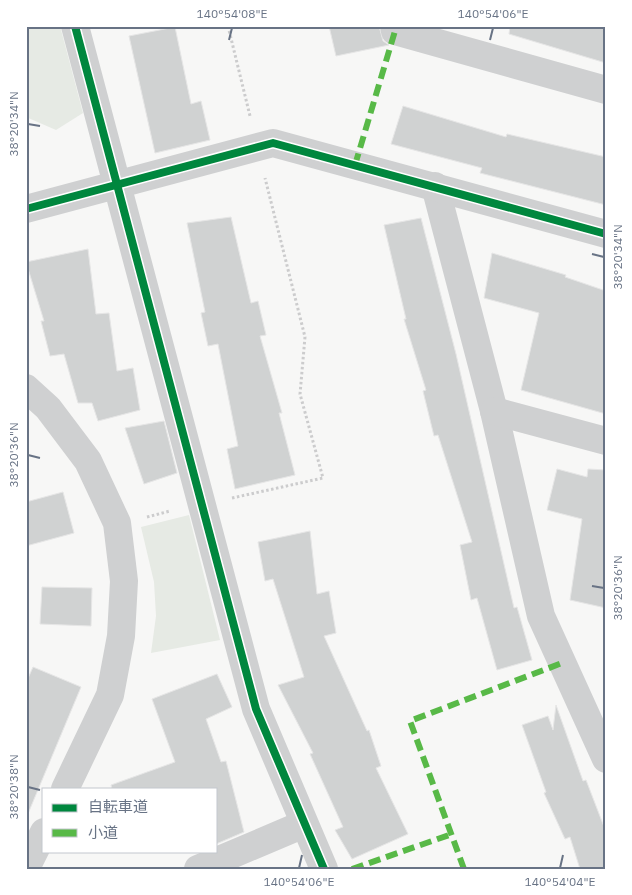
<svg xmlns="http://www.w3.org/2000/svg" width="632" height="895" viewBox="0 0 632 895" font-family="'IBM Plex Sans','Noto Sans JP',sans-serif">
	<rect width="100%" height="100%" fill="#f7f7f6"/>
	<g fill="#e6eae4">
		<polygon points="26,26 60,26 83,113 56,130 26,117"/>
		<polygon points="189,515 220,640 151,653 156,616 154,582 141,527"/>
	</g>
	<g fill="#d0d2d2" stroke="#e6e6e6">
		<polygon points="329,26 379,26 383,41 389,45 336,56"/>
		<polygon points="510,26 606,26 606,63 509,34"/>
		<polygon points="175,27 191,104 201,101 210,140 155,153 129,36"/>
		<polygon points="403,106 506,137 507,134 606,157 606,205 480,173 482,168 391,144"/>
		<polygon points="231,217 251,303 258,301 266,335 260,336 282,413 279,413 295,475 235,489 227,449 238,446 218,344 208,346 201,313 205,312 187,223"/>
		<polygon points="421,218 456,354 514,608 517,607 532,660 497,670 477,598 471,600 460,545 472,542 438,435 434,436 423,391 426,390 404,319 406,319 384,225"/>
		<polygon points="88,249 96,314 109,313 117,371 133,368 140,410 98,421 92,403 78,403 64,354 50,356 41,321 44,321 26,262"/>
		<polygon points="492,253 566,275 565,277 606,291 606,414 521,390 539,313 484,298"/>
		<polygon points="164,421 177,473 144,484 125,428"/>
		<polygon points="557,469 587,477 588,469 606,470 606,608 570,600 582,519 547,510"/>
		<polygon points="63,492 74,533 26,546 26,502"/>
		<polygon points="310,531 317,594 329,591 336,633 324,636 367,731 369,730 381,766 376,768 408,834 352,859 335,830 343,827 310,754 313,753 278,685 304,677 273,579 265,581 258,542"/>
		<polygon points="42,587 92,588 91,626 40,624"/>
		<polygon points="33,667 81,687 27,816 26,683"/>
		<polygon points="217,674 232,707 206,719 221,762 226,761 244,832 216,844 216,789 112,789 111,785 175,762 152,699"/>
		<polygon points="556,705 583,781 586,780 606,832 606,869 580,869 570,837 565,839 544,793 546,792 522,725 548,716 553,730"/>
	</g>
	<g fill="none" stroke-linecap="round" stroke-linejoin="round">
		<g stroke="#cccccd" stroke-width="3" stroke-dasharray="2.5 2.5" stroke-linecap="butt">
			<polyline points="228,26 250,116"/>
			<polyline points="232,498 323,478 300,394 305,337 265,178"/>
			<polyline points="147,517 170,511"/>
		</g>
		<g stroke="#cfd0d1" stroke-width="28">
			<polyline points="75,26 256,709 324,869"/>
			<polyline points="394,26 395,31 606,90"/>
			<polyline points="435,186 494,411 541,616 606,759"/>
			<polyline points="26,209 273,143 606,234"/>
			<polyline points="26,388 48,408 88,461 117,523 124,581 121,636 110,695 65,789"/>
			<polyline points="494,411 606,441"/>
			<polyline points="26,868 44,832"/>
			<polyline points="198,869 304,824"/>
		</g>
		<g stroke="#58b947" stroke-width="6" stroke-dasharray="12 6" stroke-linecap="butt">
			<polyline points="355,165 395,31"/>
			<polyline points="352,869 452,834"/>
			<polyline points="464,869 410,721 562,663"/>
		</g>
		<defs>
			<g id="cycleway">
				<polyline points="75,26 256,709 324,869"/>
				<polyline points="26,209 273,143 606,234"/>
			</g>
		</defs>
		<use href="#cycleway" stroke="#fff" stroke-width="11"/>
		<use href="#cycleway" stroke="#00873e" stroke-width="8"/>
	</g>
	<path fill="none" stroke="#687385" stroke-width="2" d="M229 40 232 28M490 40 493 28M28 124 40 126M592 254 604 257M28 455 40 458M592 586 604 588M28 787 40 790M299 868 302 855M560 868 563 855"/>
	<rect width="632" height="895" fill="none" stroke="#ffffff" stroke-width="55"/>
	<rect x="42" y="788" width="175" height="65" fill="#ffffff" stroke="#c3c7ce"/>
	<rect x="52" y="804" width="25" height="8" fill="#00873e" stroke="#c3c7ce"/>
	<text x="88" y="812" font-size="15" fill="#687385">自転車道</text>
	<rect x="52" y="829" width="25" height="8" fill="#58b947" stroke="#c3c7ce"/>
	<text x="88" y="838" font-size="15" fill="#687385">小道</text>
	<rect x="28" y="28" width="576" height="840" fill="none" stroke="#687385" stroke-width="2"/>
	<g font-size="12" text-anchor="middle" fill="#687385">
		<text x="232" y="18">140°54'08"E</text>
		<text x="493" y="18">140°54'06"E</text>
		<text transform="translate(14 124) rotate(-90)" y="4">38°20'34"N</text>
		<text transform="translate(618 257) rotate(-90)" y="4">38°20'34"N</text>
		<text transform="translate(14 455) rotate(-90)" y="4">38°20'36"N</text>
		<text transform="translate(618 588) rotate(-90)" y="4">38°20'36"N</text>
		<text transform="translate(14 787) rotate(-90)" y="4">38°20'38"N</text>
		<text x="299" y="886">140°54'06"E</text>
		<text x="560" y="886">140°54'04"E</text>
	</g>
</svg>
